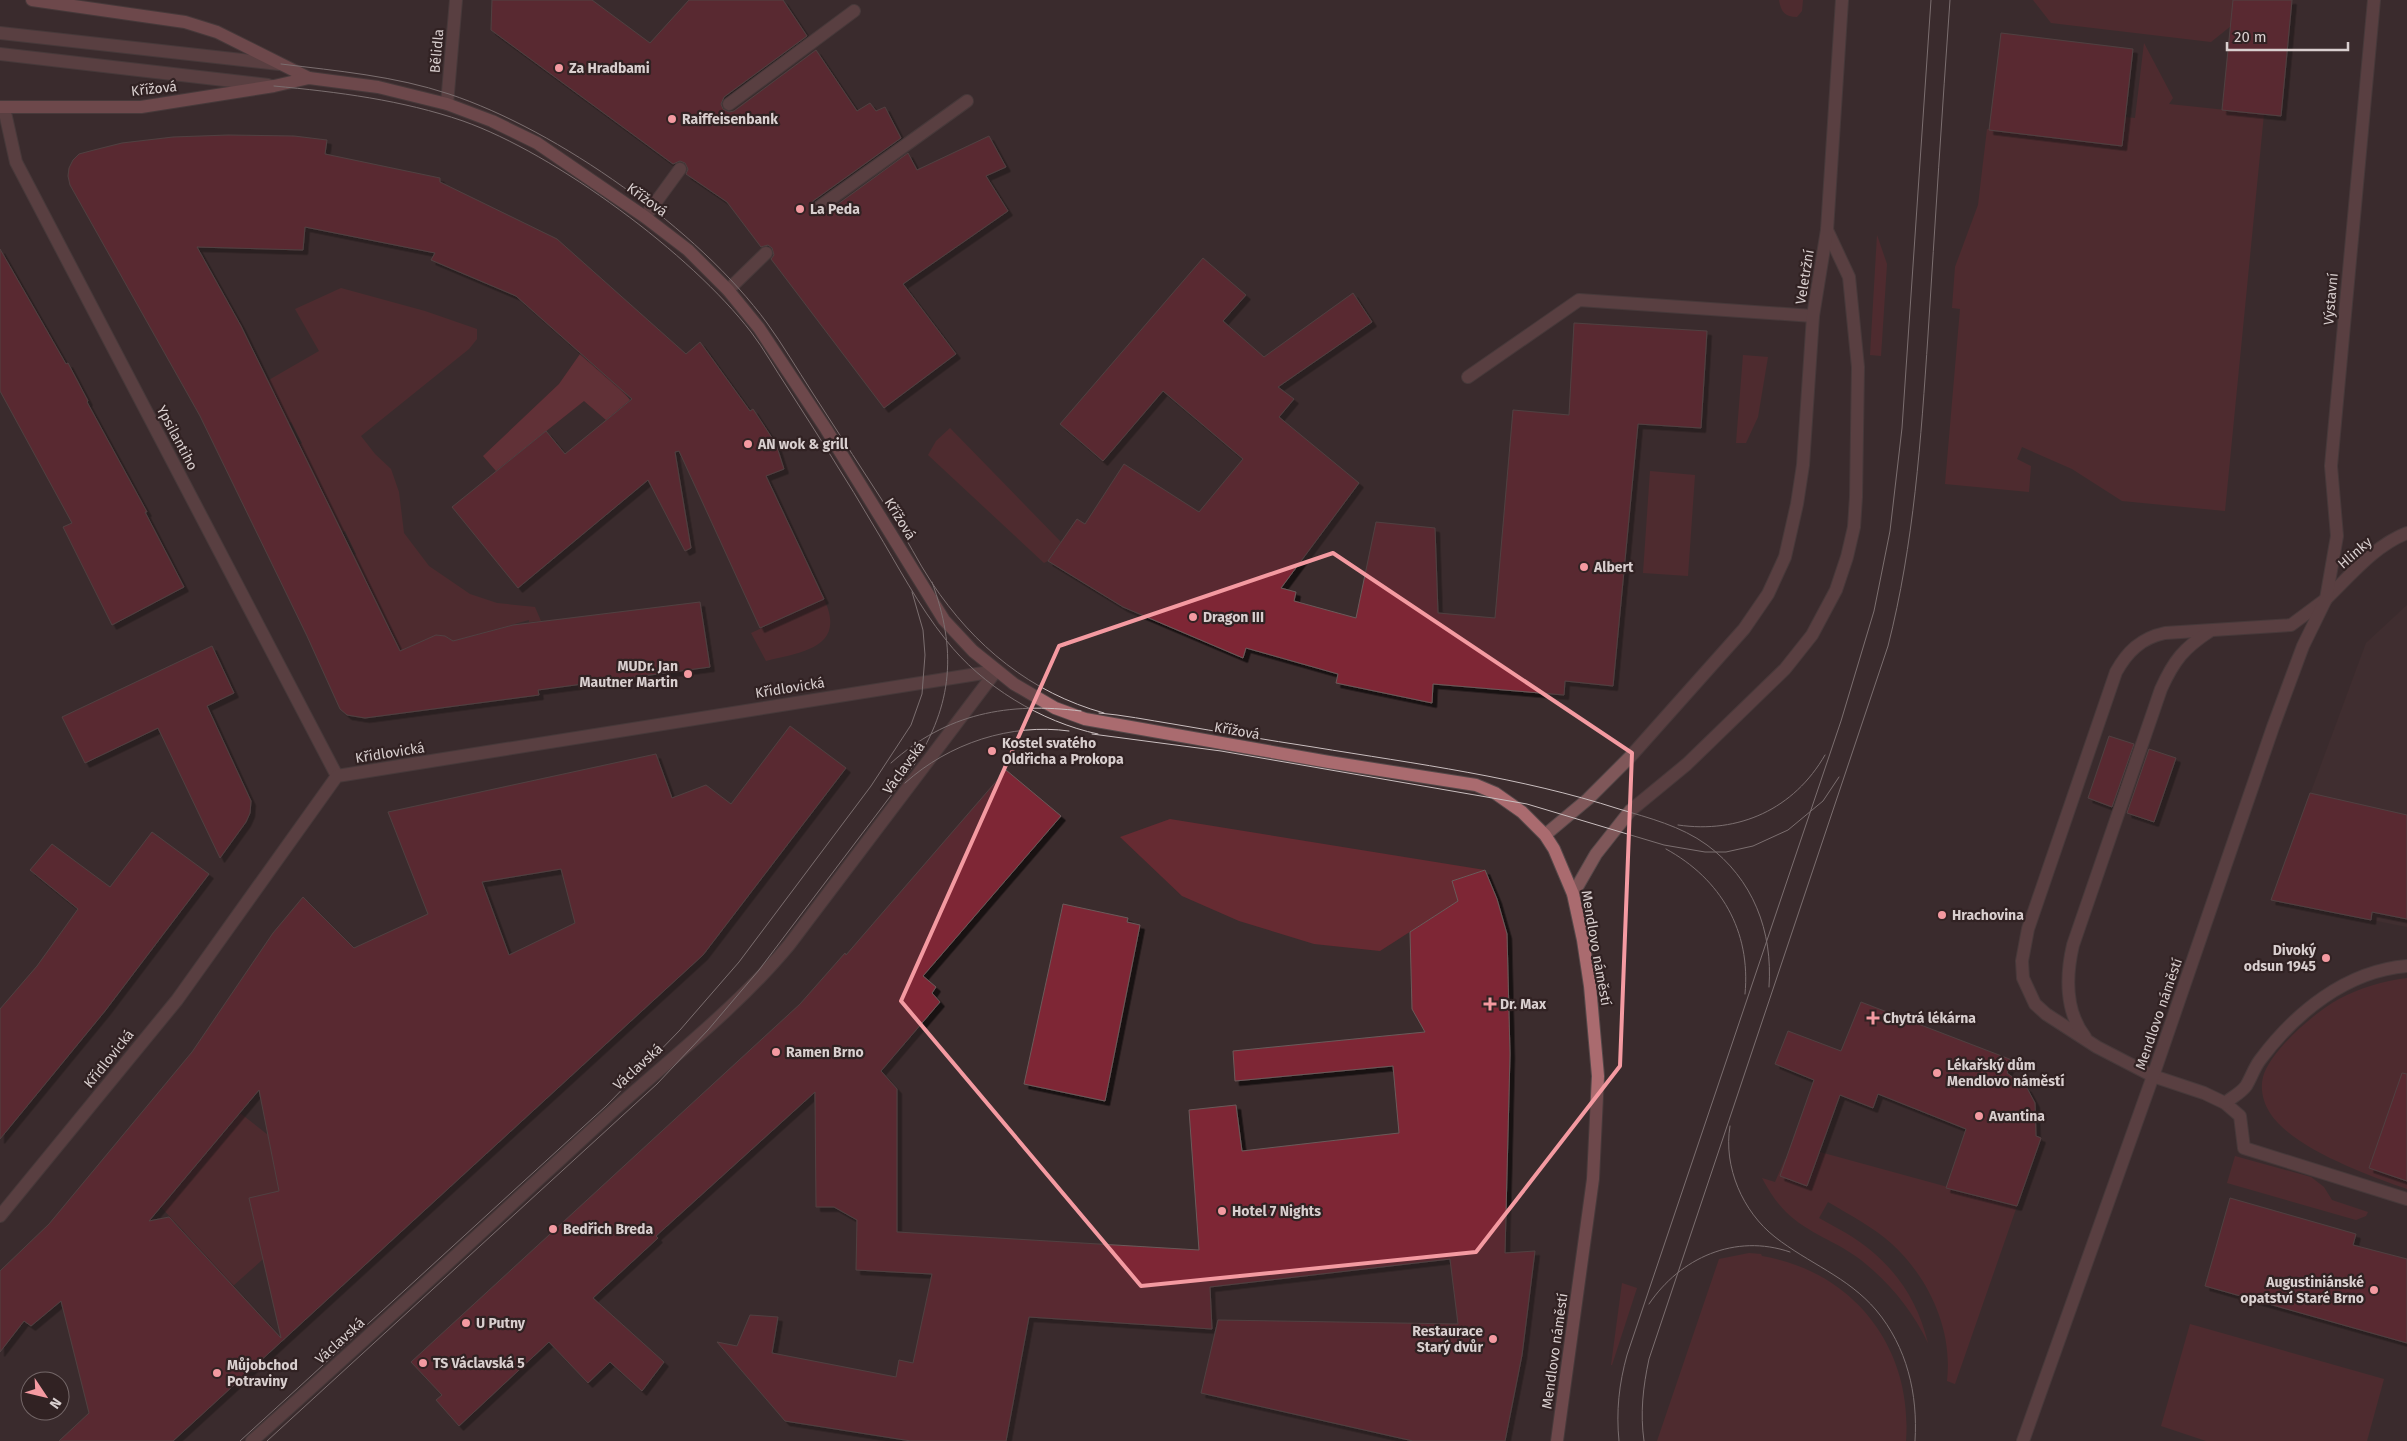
<svg xmlns="http://www.w3.org/2000/svg" width="2407" height="1441" viewBox="0 0 2407 1441" font-family="'Fira Sans',sans-serif">
	<defs>
		<filter id="shadow"><feDropShadow dx="4.5" dy="4.5" stdDeviation="0" flood-color="#0009"/></filter>
	</defs>
	<rect width="100%" height="100%" fill="#3b2c2d"/>
	<polygon fill="#483133" points="2407,605 2407,927 2271,900 2366,643"/>
	<g fill="#662b32">
		<path d="M1779 0H1803L1802 11 1797 17C1785 17 1781 12 1779 0Z"/>
		<polygon points="2033,0 2234,0 2231,26 2211,42 2051,23"/>
		<polygon points="2144,43 2173,98 2169,104 2264,114 2225,511 2122,501 2072,469 2022,447 2017,459 2031,466 2029,492 1945,484 1960,309 1952,308 1955,267 1978,205 1987,129 2122,146 2125,117 2135,118"/>
		<polygon points="1877,235 1887,264 1881,356 1870,355"/>
		<polygon points="341,288 425,311 477,329 477,339 469,349 361,436 375,454 391,469 399,492 404,533 429,566 470,594 497,603 535,607 541,621 529,622 529,620 453,641 445,636 436,635 403,657 361,571 344,561 356,554 345,531 332,538 320,490 305,457 289,450 302,443 291,422 279,428 267,381 319,351 295,309"/>
		<polygon points="1743,355 1768,357 1758,417 1746,443 1736,443"/>
		<polygon points="950,428 1061,542 1048,561 1044,563 928,455 936,441"/>
		<polygon points="1650,471 1695,475 1688,576 1643,573"/>
		<path d="M824 599C847 648 802 652 766 661L751 633Z"/>
		<polygon points="1170,819 1485,870 1452,881 1458,901 1380,951 1314,944 1239,921 1182,896 1120,837"/>
		<path d="M2407 978V1189C2369 1176 2292 1148 2270 1113 2263 1102 2260 1089 2263 1077 2270 1051 2315 1012 2339 999 2360 988 2383 981 2407 978Z"/>
		<polygon points="240,1113 268,1135 279,1192 249,1198 255,1224 291,1234 233,1286 161,1207"/>
		<path d="M1820 1152 2017 1206 1955 1384 1947 1381C1953 1330 1929 1278 1892 1244 1873 1227 1850 1215 1828 1202L1819 1218C1828 1223 1837 1228 1846 1233 1889 1259 1916 1294 1928 1343 1912 1310 1890 1283 1861 1260 1838 1242 1807 1233 1786 1212 1776 1202 1769 1191 1762 1178L1775 1182 1785 1159 1813 1169Z"/>
		<polygon points="2235,1156 2311,1177 2324,1187 2332,1200 2368,1212 2366,1216 2356,1220 2227,1183"/>
		<path d="M1749 1253 1761 1254 1762 1256C1855 1272 1913 1349 1906 1441H1657L1719 1259Z"/>
		<polygon points="1622,1283 1637,1288 1612,1365 1611,1365"/>
		<polygon points="2190,1324 2384,1379 2367,1441 2206,1441 2161,1426"/>
	</g>
	<polygon fill="#903844" points="580,354 622,390 630,400 606,420 584,401 496,471 483,456 559,384"/>
	<g fill="#7e2735" stroke="#6b5a5a" fill-rule="evenodd" filter="url(#shadow)">
		<polygon points="492,0 592,0 650,43 689,0 783,0 807,36 724,97 721,104 723,109 729,112 734,111 816,50 857,111 870,103 876,111 885,107 901,138 813,201 810,209 815,216 823,215 908,153 917,170 989,136 1006,167 986,176 1008,211 903,284 956,354 884,408 771,259 774,255 772,248 768,245 761,247 727,202 686,174 688,169 685,163 680,161 673,164 491,30"/>
		<polygon points="2233,0 2292,0 2281,116 2222,110"/>
		<polygon points="2001,33 2133,49 2122,146 1989,130"/>
		<polygon points="228,135 294,136 327,140 325,154 440,178 440,182 557,239 686,354 700,342 750,411 753,409 776,444 784,469 766,476 824,599 760,628 679,451 675,452 691,548 685,551 648,480 518,588 452,507 546,431 565,454 632,399 516,296 431,260 435,253 305,227 303,250 197,247 241,326 400,651 436,635 445,636 453,641 513,625 700,602 710,667 538,690 539,695 365,718 347,715 340,709 307,636 200,416 70,185 68,176 69,168 73,160 79,154 94,150 122,143 173,137"/>
		<polygon points="0,249 66,364 68,363 88,401 87,402 147,512 145,512 184,587 112,625 63,527 72,523 0,391"/>
		<polygon points="1203,258 1246,295 1223,321 1264,357 1353,293 1372,322 1278,387 1294,399 1279,417 1359,483 1281,588 1296,592 1294,601 1356,618 1376,522 1435,528 1438,613 1495,618 1513,410 1569,415 1574,323 1707,331 1701,428 1638,424 1613,686 1565,681 1564,695 1433,684 1432,703 1336,683 1338,674 1246,648 1243,658 1123,607 1048,561 1077,519 1085,524 1124,464 1199,512 1243,459 1163,391 1103,461 1060,424"/>
		<polygon points="212,646 234,693 207,706 251,801 250,813 246,822 220,858 158,728 85,763 62,717"/>
		<path d="M790 726 846 768 703 955 173 1441H59L89 1413 61 1301 31 1326 24 1321 0 1352V1271L49 1224 192 1052 273 933 303 897 354 948 428 914 388 812 656 754 672 798 706 785 731 804ZM561 869 575 923 509 955 482 882ZM259 1090 279 1191 249 1198 281 1338 169 1217 149 1221Z"/>
		<polygon points="2109,736 2134,744 2112,807 2088,798"/>
		<polygon points="2149,749 2176,758 2154,822 2127,813"/>
		<polygon points="1006,770 1061,816 923,976 936,987 932,993 940,1002 881,1071 897,1089 897,1232 1199,1250 1189,1110 1236,1105 1242,1151 1399,1133 1393,1066 1235,1081 1233,1051 1425,1032 1412,1009 1410,932 1458,901 1452,881 1485,870 1497,899 1507,934 1510,1054 1505,1253 1535,1251 1522,1355 1505,1441 1413,1441 1201,1393 1218,1320 1458,1324 1450,1259 1210,1287 1212,1329 1029,1317 1006,1441 911,1441 785,1421 717,1342 737,1346 750,1315 778,1317 772,1353 896,1377 899,1360 913,1363 932,1274 856,1270 857,1220 834,1207 816,1207 815,1092 656,1236 658,1238 593,1298 664,1362 642,1391 610,1362 588,1383 549,1342 459,1426 436,1400 442,1395 411,1362 800,1004 845,953 846,955"/>
		<polygon points="2310,793 2407,815 2407,919 2372,912 2371,920 2271,900"/>
		<polygon points="152,832 209,874 105,1011 0,1139 0,1009 37,966 78,909 30,870 52,844 110,887"/>
		<polygon points="1063,904 1128,918 1127,922 1140,925 1105,1101 1024,1084"/>
		<polygon points="1861,1002 2012,1060 2007,1073 2027,1088 2035,1103 2036,1136 2041,1138 2017,1206 1946,1188 1966,1129 1878,1094 1873,1108 1840,1095 1807,1186 1780,1176 1814,1080 1775,1064 1788,1031 1841,1051"/>
		<polygon points="2402,1073 2407,1074 2407,1181 2369,1168"/>
		<polygon points="2230,1198 2356,1234 2353,1245 2407,1259 2407,1343 2205,1286"/>
	</g>
	<g fill="none" stroke-linecap="round" stroke-linejoin="round">
		<defs>
			<g id="service">
				<polyline points="0,33 279,64"/>
				<polyline points="0,54 268,85"/>
				<polyline points="729,104 854,11"/>
				<polyline points="818,208 967,101"/>
				<polyline points="645,217 680,169"/>
				<polyline points="728,290 766,253"/>
				<polyline points="1468,377 1579,300 1813,316"/>
				<path d="M2326 599 2291 625 2165 633C2141 638 2127 652 2116 672L2028 929 2022 961 2023 978 2035 1004 2046 1014 2097 1047 2153 1076 2204 1093 2225 1103 2240 1116 2244 1148 2407 1199"/>
				<polyline points="1573,894 1596,854 1630,811 1687,764 1785,669 1812,635 1836,590 1847,557 1854,527 1856,497 1858,367 1849,277 1827,230"/>
				<path d="M2085 1037C2065 1011 2066 975 2073 945L2161 689C2174 660 2184 648 2210 631"/>
				<path d="M2225 1103C2231 1098 2241 1093 2246 1086 2251 1078 2254 1068 2260 1060 2295 1013 2346 971 2407 966"/>
			</g>
			<g id="minor">
				<polyline points="447,104 456,0"/>
				<polyline points="4,108 16,162 337,776"/>
				<path d="M2326 599C2350 576 2375 545 2407 533"/>
				<polyline points="0,1216 177,1000 337,776 996,671"/>
				<polyline points="2023,1441 2153,1076 2273,727 2303,646 2326,599 2337,536 2331,466 2374,0"/>
			</g>
			<g id="tertiary">
				<polyline points="1545,835 1588,799 1630,757 1744,629 1768,594 1785,557 1797,504 1803,465 1813,316 1827,230 1842,0"/>
				<path d="M252 1441C371 1335 488 1226 605 1118 667 1061 735 1010 789 945L996 671"/>
			</g>
			<g id="secondary">
				<polyline points="32,0 185,22 217,32 309,78"/>
				<polyline points="0,107 141,107 274,86 309,78 378,87 447,104 492,121 537,143 645,217 688,250 728,290 759,328 826,429 944,620 973,651 1014,684 1055,708 1085,719 1329,762 1476,785 1495,793 1522,812 1545,835 1554,849 1573,894 1583,940 1590,986 1598,1076 1593,1179 1557,1441"/>
			</g>
		</defs>
		<use href="#service" stroke="#57494a" stroke-width="14"/>
		<use href="#minor" stroke="#57494a" stroke-width="14"/>
		<use href="#tertiary" stroke="#57494a" stroke-width="14"/>
		<use href="#secondary" stroke="#57494a" stroke-width="14"/>
		<use href="#service" stroke="#7f5759" stroke-width="12"/>
		<use href="#minor" stroke="#7f5759" stroke-width="12"/>
		<use href="#tertiary" stroke="#7f5759" stroke-width="12"/>
		<use href="#secondary" stroke="#aa6b6f" stroke-width="12"/>
		<g stroke="#c9bebf" stroke-width="1">
			<path d="M281 64C338 71 395 76 449 94 558 130 699 230 767 323 783 345 797 369 812 392 839 434 866 475 893 517 907 539 918 562 932 583 974 646 1031 693 1104 713"/>
			<path d="M274 86C338 92 402 100 463 121 556 154 691 254 751 332 764 349 775 369 787 387 817 434 847 480 875 528 898 566 918 605 946 640 982 686 1041 722 1098 734"/>
			<path d="M1099 713C1123 715 1148 720 1173 724 1220 732 1267 740 1313 747 1417 764 1520 777 1619 809 1649 818 1681 826 1707 845 1753 879 1773 931 1769 987"/>
			<polyline points="1092,734 1221,751 1527,804 1664,845 1705,852 1726,852 1753,846 1788,830 1823,801 1839,777"/>
			<path d="M891 763C947 713 1008 702 1081 711"/>
			<path d="M905 783C949 743 1011 723 1069 731"/>
			<path d="M1678 825C1739 834 1794 809 1825 755"/>
			<path d="M1666 849C1721 879 1751 931 1745 994"/>
			<path d="M1730 1126C1723 1167 1743 1212 1775 1237 1808 1263 1848 1277 1876 1310 1907 1347 1918 1394 1915 1441"/>
			<path d="M1649 1304C1680 1258 1735 1233 1790 1252"/>
			<polyline points="240,1441 606,1106 680,1030 739,962 871,786 911,725 922,694 925,655 923,630 912,592"/>
			<path d="M267 1441 657 1084 708 1030 759 970 914 765C953 704 957 650 932 582"/>
			<path d="M1619 1441C1616 1411 1619 1384 1627 1355L1841 721 1874 611 1890 531 1902 428 1931 0"/>
			<path d="M1644 1441C1640 1413 1643 1387 1649 1359L1888 646C1914 544 1921 439 1928 335 1935 224 1942 112 1950 0"/>
		</g>
	</g>
	<path d="M0 0H2407V1441H0ZM1333 553 1632 753 1620 1066 1476 1252 1141 1286 901 1001 1059 646Z" fill="#3b2c2d" fill-opacity=".55" fill-rule="evenodd"/>
	<path fill="none" stroke="#f49aa1" stroke-width="4" stroke-linejoin="round" d="M1333 553 1632 753 1620 1066 1476 1252 1141 1286 901 1001 1059 646Z"/>
	<g fill="#f49aa1" stroke="#312223" stroke-width="2">
		<circle cx="559" cy="68" r="5"/>
		<circle cx="672" cy="119" r="5"/>
		<circle cx="800" cy="209" r="5"/>
		<circle cx="748" cy="444" r="5"/>
		<circle cx="1584" cy="567" r="5"/>
		<circle cx="1193" cy="617" r="5"/>
		<circle cx="688" cy="674" r="5"/>
		<circle cx="992" cy="751" r="5"/>
		<circle cx="1942" cy="915" r="5"/>
		<circle cx="2326" cy="958" r="5"/>
		<path d="M1487.5 996.5h5v5h5v5h-5v5h-5v-5h-5v-5h5z"/>
		<path d="M1870.5 1010.5h5v5h5v5h-5v5h-5v-5h-5v-5h5z"/>
		<circle cx="776" cy="1052" r="5"/>
		<circle cx="1937" cy="1073" r="5"/>
		<circle cx="1979" cy="1116" r="5"/>
		<circle cx="1222" cy="1211" r="5"/>
		<circle cx="553" cy="1229" r="5"/>
		<circle cx="2374" cy="1290" r="5"/>
		<circle cx="466" cy="1323" r="5"/>
		<circle cx="1493" cy="1339" r="5"/>
		<circle cx="423" cy="1363" r="5"/>
		<circle cx="217" cy="1373" r="5"/>
	</g>
	<g text-anchor="middle" dominant-baseline="central" stroke-width="4.5" stroke-linejoin="round" paint-order="stroke">
		<g font-size="14" fill="#d9cfcf" stroke="#312223">
			<text transform="translate(437 51) rotate(-85)">Bělidla</text>
			<text transform="translate(154 89) rotate(-6)">Křížová</text>
			<text transform="translate(647 200) rotate(36)">Křížová</text>
			<text transform="translate(1805 277) rotate(-81)">Veletržní</text>
			<text transform="translate(2331 299) rotate(-85)">Výstavní</text>
			<text transform="translate(177 438) rotate(62)">Ypsilantiho</text>
			<text transform="translate(900 519) rotate(58)">Křížová</text>
			<text transform="translate(2355 553) rotate(-41)">Hlinky</text>
			<text transform="translate(790 688) rotate(-9)">Křídlovická</text>
			<text transform="translate(1237 731) rotate(10)">Křížová</text>
			<text transform="translate(390 753) rotate(-9)">Křídlovická</text>
			<text transform="translate(904 768) rotate(-54)">Václavská</text>
			<text transform="translate(1596 948) rotate(80)">Mendlovo náměstí</text>
			<text transform="translate(2159 1014) rotate(-71)">Mendlovo náměstí</text>
			<text transform="translate(109 1059) rotate(-51)">Křídlovická</text>
			<text transform="translate(638 1067) rotate(-42)">Václavská</text>
			<text transform="translate(340 1341) rotate(-42)">Václavská</text>
			<text transform="translate(1555 1351) rotate(-82)">Mendlovo náměstí</text>
		</g>
		<g font-size="14" font-weight="bold" fill="#d9cfcf" stroke="#312223" text-anchor="start">
			<text x="569" y="68">Za Hradbami</text>
			<text x="682" y="119">Raiffeisenbank</text>
			<text x="810" y="209">La Peda</text>
			<text x="758" y="444">AN wok &amp; grill</text>
			<text x="1594" y="567">Albert</text>
			<text x="1203" y="617">Dragon III</text>
			<text x="678" y="666" text-anchor="end">MUDr. Jan<tspan x="678" dy="16">Mautner Martin</tspan></text>
			<text x="1002" y="743">Kostel svatého<tspan x="1002" dy="16">Oldřicha a Prokopa</tspan></text>
			<text x="1952" y="915">Hrachovina</text>
			<text x="2316" y="950" text-anchor="end">Divoký<tspan x="2316" dy="16">odsun 1945</tspan></text>
			<text x="1500" y="1004">Dr. Max</text>
			<text x="1883" y="1018">Chytrá lékárna</text>
			<text x="786" y="1052">Ramen Brno</text>
			<text x="1947" y="1065">Lékařský dům<tspan x="1947" dy="16">Mendlovo náměstí</tspan></text>
			<text x="1989" y="1116">Avantina</text>
			<text x="1232" y="1211">Hotel 7 Nights</text>
			<text x="563" y="1229">Bedřich Breda</text>
			<text x="2364" y="1282" text-anchor="end">Augustiniánské<tspan x="2364" dy="16">opatství Staré Brno</tspan></text>
			<text x="476" y="1323">U Putny</text>
			<text x="1483" y="1331" text-anchor="end">Restaurace<tspan x="1483" dy="16">Starý dvůr</tspan></text>
			<text x="433" y="1363">TS Václavská 5</text>
			<text x="227" y="1365">Můjobchod<tspan x="227" dy="16">Potraviny</tspan></text>
		</g>
	</g>
	<g transform="translate(45 1396) rotate(125)"><circle r="24" fill="#312223" stroke="#746768"/>
	<path d="M0-4L9 19L0 12L-9 19Z" fill="#f49aa1"/>
	<text y="-8" font-size="14" font-weight="bold" text-anchor="middle" fill="#d9cfcf">N</text>
	</g>
	<path d="M2227 42v8h121v-8" fill="none" stroke="#d9cfcf" stroke-width="2.5"/>
	<text x="2234" y="42" font-size="15" fill="#d9cfcf" stroke="#312223" stroke-width="4" paint-order="stroke">20 m</text>
</svg>
